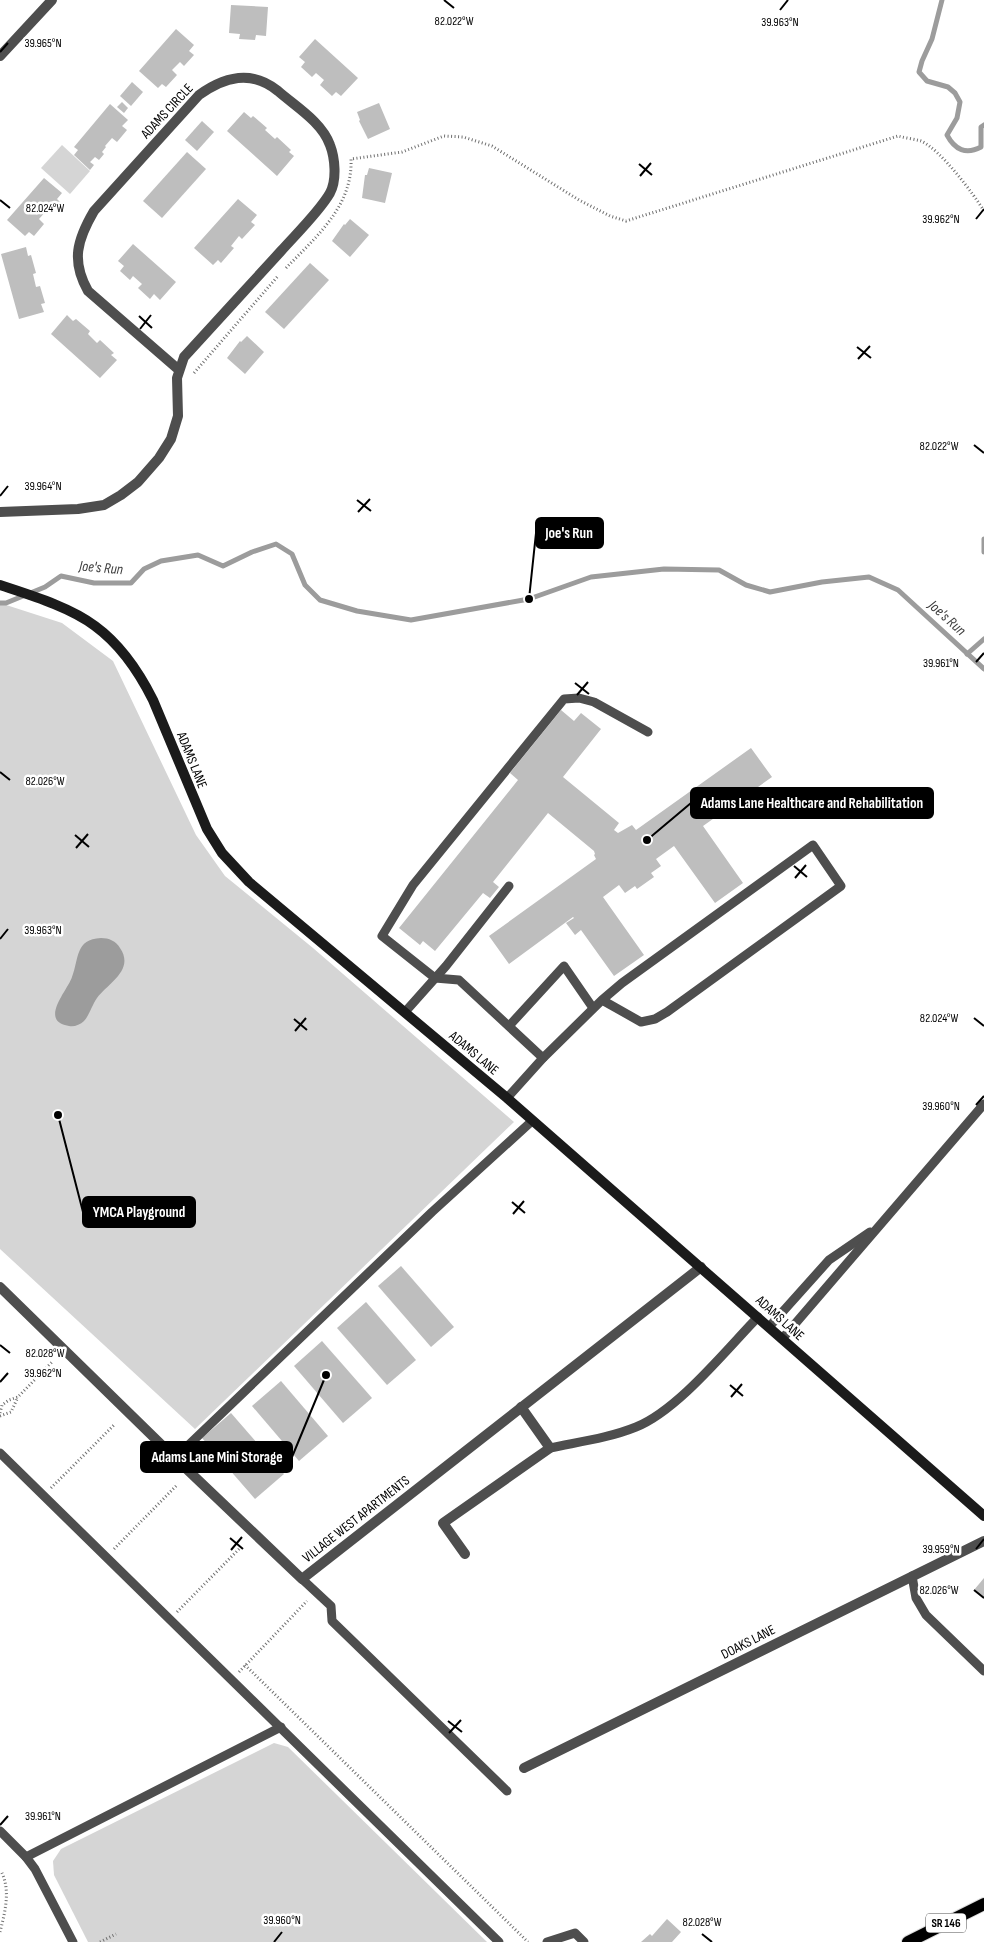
<svg xmlns="http://www.w3.org/2000/svg" width="984" height="1942" viewBox="0 0 984 1942" font-family="'Sofia Sans Condensed',sans-serif">
	<rect width="100%" height="100%" fill="#fff"/>
	<g fill="#d5d5d5">
		<polygon points="62,145 90,171 70,194 41,168"/>
		<polygon points="0,603 62,623 113,661 196,835 225,876 313,948 514,1122 195,1429 0,1249"/>
		<polygon points="274,1743 288,1747 487,1942 88,1942 54,1875 53,1861 61,1849"/>
	</g>
	<path fill="#9c9c9c" d="M101 938C109 938 116 941 120 948 135 970 108 983 97 998 92 1005 89 1016 84 1021 80 1025 74 1027 69 1026 38 1021 68 990 72 977 79 959 75 939 101 938Z"/>
	<g fill="none" stroke-linecap="round" stroke-linejoin="round">
		<g stroke="#9c9c9c" stroke-width="5">
			<path d="M942 0 932 39 922 61 919 72 927 81 948 87 955 93 960 102 957 118 947 135C955 150 966 155 981 147V127L984 125"/>
			<polyline points="984,539 984,552"/>
			<polyline points="0,603 6,603 45,587 61,576 94,583 131,583 144,569 161,561 198,555 223,566 252,552 276,544 292,554 305,585 320,600 357,611 411,620 529,599 591,577 664,569 719,570 746,585 770,592 822,582 869,577 898,590 984,669"/>
			<polyline points="967,654 984,639"/>
		</g>
	</g>
	<g fill="#bebebe">
		<polygon points="231,5 268,7 266,36 256,35 255,40 239,39 240,34 229,33"/>
		<polygon points="176,29 194,45 189,51 194,55 184,66 180,62 172,70 177,75 166,87 162,84 158,88 139,71"/>
		<polygon points="315,39 358,78 341,96 336,92 332,96 320,85 324,80 316,73 312,77 301,67 305,62 299,57"/>
		<polygon points="132,82 143,92 131,106 120,96"/>
		<polygon points="122,102 128,108 124,113 117,107"/>
		<polygon points="379,103 390,129 368,139 359,121 360,120 357,112"/>
		<polygon points="110,104 128,120 122,126 127,130 117,142 112,138 105,146 106,147 102,152 104,154 99,160 95,157 90,162 94,165 90,170 74,155 78,150 74,147"/>
		<polygon points="244,112 251,118 253,116 267,128 265,130 275,139 277,137 291,150 289,152 294,156 277,176 227,131"/>
		<polygon points="202,121 214,132 197,151 185,140"/>
		<polygon points="187,152 206,169 162,218 143,201"/>
		<polygon points="369,168 392,173 385,203 362,198 365,175 367,175"/>
		<polygon points="44,178 62,193 57,199 61,203 51,214 47,210 39,219 44,224 34,236 29,232 25,236 7,220"/>
		<polygon points="238,199 257,215 251,222 255,225 242,239 239,236 231,246 234,248 221,263 218,260 213,265 194,248"/>
		<polygon points="350,219 369,235 350,257 332,241 344,224 345,225"/>
		<polygon points="133,244 176,282 160,300 154,294 150,299 138,288 142,284 133,276 130,280 120,271 124,266 118,261"/>
		<polygon points="26,247 28,256 31,255 36,273 33,274 36,287 40,286 45,303 41,304 44,312 19,319 1,254"/>
		<polygon points="310,263 329,280 284,329 265,312"/>
		<polygon points="67,315 73,321 76,319 90,331 88,334 97,343 100,340 114,353 111,355 117,360 100,378 51,334"/>
		<polygon points="247,336 264,352 245,374 227,358 240,341 241,342"/>
		<polygon points="561,710 574,721 581,713 601,729 563,777 619,823 614,830 618,833 632,825 636,830 751,748 772,777 703,826 743,883 715,903 674,846 656,859 661,866 651,873 654,877 637,889 635,886 625,893 619,885 603,897 644,955 614,976 581,930 575,935 566,923 574,918 573,917 509,964 489,936 596,859 594,855 595,854 594,851 548,813 493,882 499,887 490,898 483,893 435,951 423,941 420,945 399,928 518,780 510,773"/>
		<polygon points="401,1266 454,1327 431,1347 378,1286"/>
		<polygon points="366,1302 416,1360 387,1385 337,1328"/>
		<polygon points="322,1341 372,1398 343,1423 294,1366"/>
		<polygon points="281,1381 328,1436 299,1461 252,1406"/>
		<polygon points="231,1413 284,1474 255,1499 202,1438"/>
		<polygon points="984,1578 984,1599 974,1590"/>
		<polygon points="667,1919 681,1932 672,1942 641,1942 650,1934 652,1936"/>
	</g>
	<g fill="none" stroke-linecap="round" stroke-linejoin="round">
		<defs>
			<polyline id="primary" points="908,1942 984,1904"/>
		</defs>
		<use href="#primary" stroke="#dbdbdb" stroke-width="14"/>
		<g stroke="#707070" stroke-width="3" stroke-dasharray="1 2.5" stroke-linecap="butt">
			<path d="M286 268C316 237 353 206 351 159L402 152 444 136 463 137 492 146 579 200 610 216 626 221 898 136C905 138 914 139 921 141 940 149 973 193 984 211"/>
			<polyline points="194,373 278,276"/>
			<polyline points="0,1413 2,1405 9,1400 18,1397 52,1362"/>
			<polyline points="0,1416 11,1412 18,1397"/>
			<polyline points="51,1488 115,1424"/>
			<polyline points="114,1549 177,1485"/>
			<polyline points="177,1612 241,1547"/>
			<polyline points="245,1665 528,1942"/>
			<polyline points="239,1672 307,1601"/>
			<path d="M0 1932C5 1912 11 1890 1 1871"/>
			<polyline points="100,1942 116,1934"/>
		</g>
		<g stroke="#4e4e4e" stroke-width="9">
			<polyline points="405,1012 446,966 509,886"/>
			<polyline points="509,1026 564,966 593,1008"/>
			<polyline points="543,1058 459,980 435,978 382,936 413,885 564,699 579,698 594,702 648,732"/>
			<polyline points="507,1098 543,1058 602,1000 641,1022 655,1019 667,1012 841,886 813,845 622,983 602,1000"/>
			<polyline points="769,1327 829,1260 870,1232"/>
			<polyline points="782,1339 984,1104"/>
			<path d="M550 1448C578 1442 609 1438 636 1427 678 1410 725 1351 758 1317"/>
			<polyline points="0,1453 499,1942"/>
			<polyline points="175,1458 432,1212 532,1121"/>
			<polyline points="912,1576 916,1598 926,1615 984,1671"/>
			<polyline points="302,1579 331,1606 332,1621 507,1791"/>
			<polyline points="0,1831 26,1857 35,1869 73,1942"/>
			<polyline points="26,1857 281,1727"/>
			<polyline points="547,1942 575,1933 584,1942"/>
		</g>
		<g stroke="#4e4e4e" stroke-width="10">
			<polyline points="0,56 52,0"/>
			<path d="M0 512 78 509 104 505 121 495 138 482 159 458 171 439 178 416 177 378 184 357C216 322 249 286 281 251 296 234 319 212 330 193 337 180 335 158 330 145 322 122 295 106 278 91 251 69 224 77 199 95L94 211C77 240 71 261 88 291L179 370"/>
			<polyline points="0,1287 175,1458 302,1579 701,1267"/>
			<polyline points="465,1554 443,1523 550,1448 521,1407"/>
			<polyline points="524,1768 984,1541"/>
		</g>
		<path stroke="#1b1b1b" stroke-width="10" d="M0 585C30 595 70 607 95 626 121 645 139 672 153 700L207 829 222 853 249 882 507 1098 984 1516"/>
		<use href="#primary" stroke="#000" stroke-width="12"/>
	</g>
	<path fill="none" stroke="#000" stroke-width="2" d="M444 0 454 8M780 10 788 0M0 52 8 43M639 164 652 175M640 176 651 163M0 200 10 208M976 219 984 209M139 316 152 328M140 329 151 315M857 347 871 358M858 359 870 346M974 445 984 453M0 496 8 486M357 500 371 511M358 512 370 499M976 662 984 653M575 683 589 694M577 695 588 682M0 772 10 780M75 835 89 847M76 848 88 834M794 866 807 877M795 878 806 865M0 939 8 929M974 1018 984 1026M294 1019 307 1030M295 1031 306 1018M976 1105 984 1096M512 1202 525 1213M513 1214 524 1201M0 1345 10 1353M0 1382 8 1373M730 1385 743 1396M731 1397 742 1384M230 1538 243 1549M976 1549 984 1539M231 1550 242 1537M974 1590 984 1598M448 1721 462 1732M449 1733 461 1720M0 1825 8 1816M702 1934 712 1942M274 1942 282 1932"/>
	<g text-anchor="middle" dominant-baseline="central" stroke-width="5" stroke-linejoin="round" paint-order="stroke">
		<rect fill="#fff" stroke="#4c4c4c" stroke-width="1" x="926" y="1913.5" width="40" height="19" rx="4"/>
		<g font-size="12" font-weight="bold" fill="#000">
			<text x="946" y="1923">SR 146</text>
		</g>
		<g font-size="14" fill="#000" stroke="#fff">
			<text transform="translate(167 111) rotate(-47)">ADAMS CIRCLE</text>
			<text transform="translate(192 760) rotate(68)">ADAMS LANE</text>
			<text transform="translate(474 1053) rotate(40)">ADAMS LANE</text>
			<text transform="translate(780 1318) rotate(42)">ADAMS LANE</text>
			<text transform="translate(356 1519) rotate(-38)">VILLAGE WEST APARTMENTS</text>
			<text transform="translate(748 1642) rotate(-27)">DOAKS LANE</text>
		</g>
		<g font-size="15" font-style="italic" fill="#3d3d3d" stroke="#fff">
			<text transform="translate(101 568) rotate(5)">Joe's Run</text>
			<text transform="translate(947 618) rotate(42)">Joe's Run</text>
		</g>
	</g>
	<g font-size="12" text-anchor="middle" fill="#000" stroke="#fff" stroke-width="5" stroke-linejoin="round" paint-order="stroke">
		<text x="454" y="25">82.022°W</text>
		<text x="780" y="26">39.963°N</text>
		<text x="43" y="47">39.965°N</text>
		<text x="45" y="212">82.024°W</text>
		<text x="941" y="223">39.962°N</text>
		<text x="939" y="450">82.022°W</text>
		<text x="43" y="490">39.964°N</text>
		<text x="941" y="667">39.961°N</text>
		<text x="45" y="785">82.026°W</text>
		<text x="43" y="934">39.963°N</text>
		<text x="939" y="1022">82.024°W</text>
		<text x="941" y="1110">39.960°N</text>
		<text x="45" y="1357">82.028°W</text>
		<text x="43" y="1377">39.962°N</text>
		<text x="941" y="1553">39.959°N</text>
		<text x="939" y="1594">82.026°W</text>
		<text x="43" y="1820">39.961°N</text>
		<text x="282" y="1924">39.960°N</text>
		<text x="702" y="1926">82.028°W</text>
	</g>
	<path fill="none" stroke="#000" stroke-width="2" d="M529 599L536 533M647 840L691 803M58 1115L83 1212M326 1375L292 1457"/>
	<g fill="#000" stroke="#fff" stroke-width="2">
		<circle cx="529" cy="599" r="5"/>
		<circle cx="647" cy="840" r="5"/>
		<circle cx="58" cy="1115" r="5"/>
		<circle cx="326" cy="1375" r="5"/>
	</g>
	<g fill="#000" stroke="#000" stroke-width="2">
		<rect x="536" y="518" width="67" height="30" rx="5"/>
		<rect x="691" y="788" width="242" height="30" rx="5"/>
		<rect x="83" y="1197" width="112" height="30" rx="5"/>
		<rect x="141" y="1442" width="151" height="30" rx="5"/>
	</g>
	<g font-size="15" text-anchor="middle" font-weight="bold" fill="#fff">
		<text x="569" y="538">Joe's Run</text>
		<text x="812" y="808">Adams Lane Healthcare and Rehabilitation</text>
		<text x="139" y="1217">YMCA Playground</text>
		<text x="217" y="1462">Adams Lane Mini Storage</text>
	</g>
</svg>
